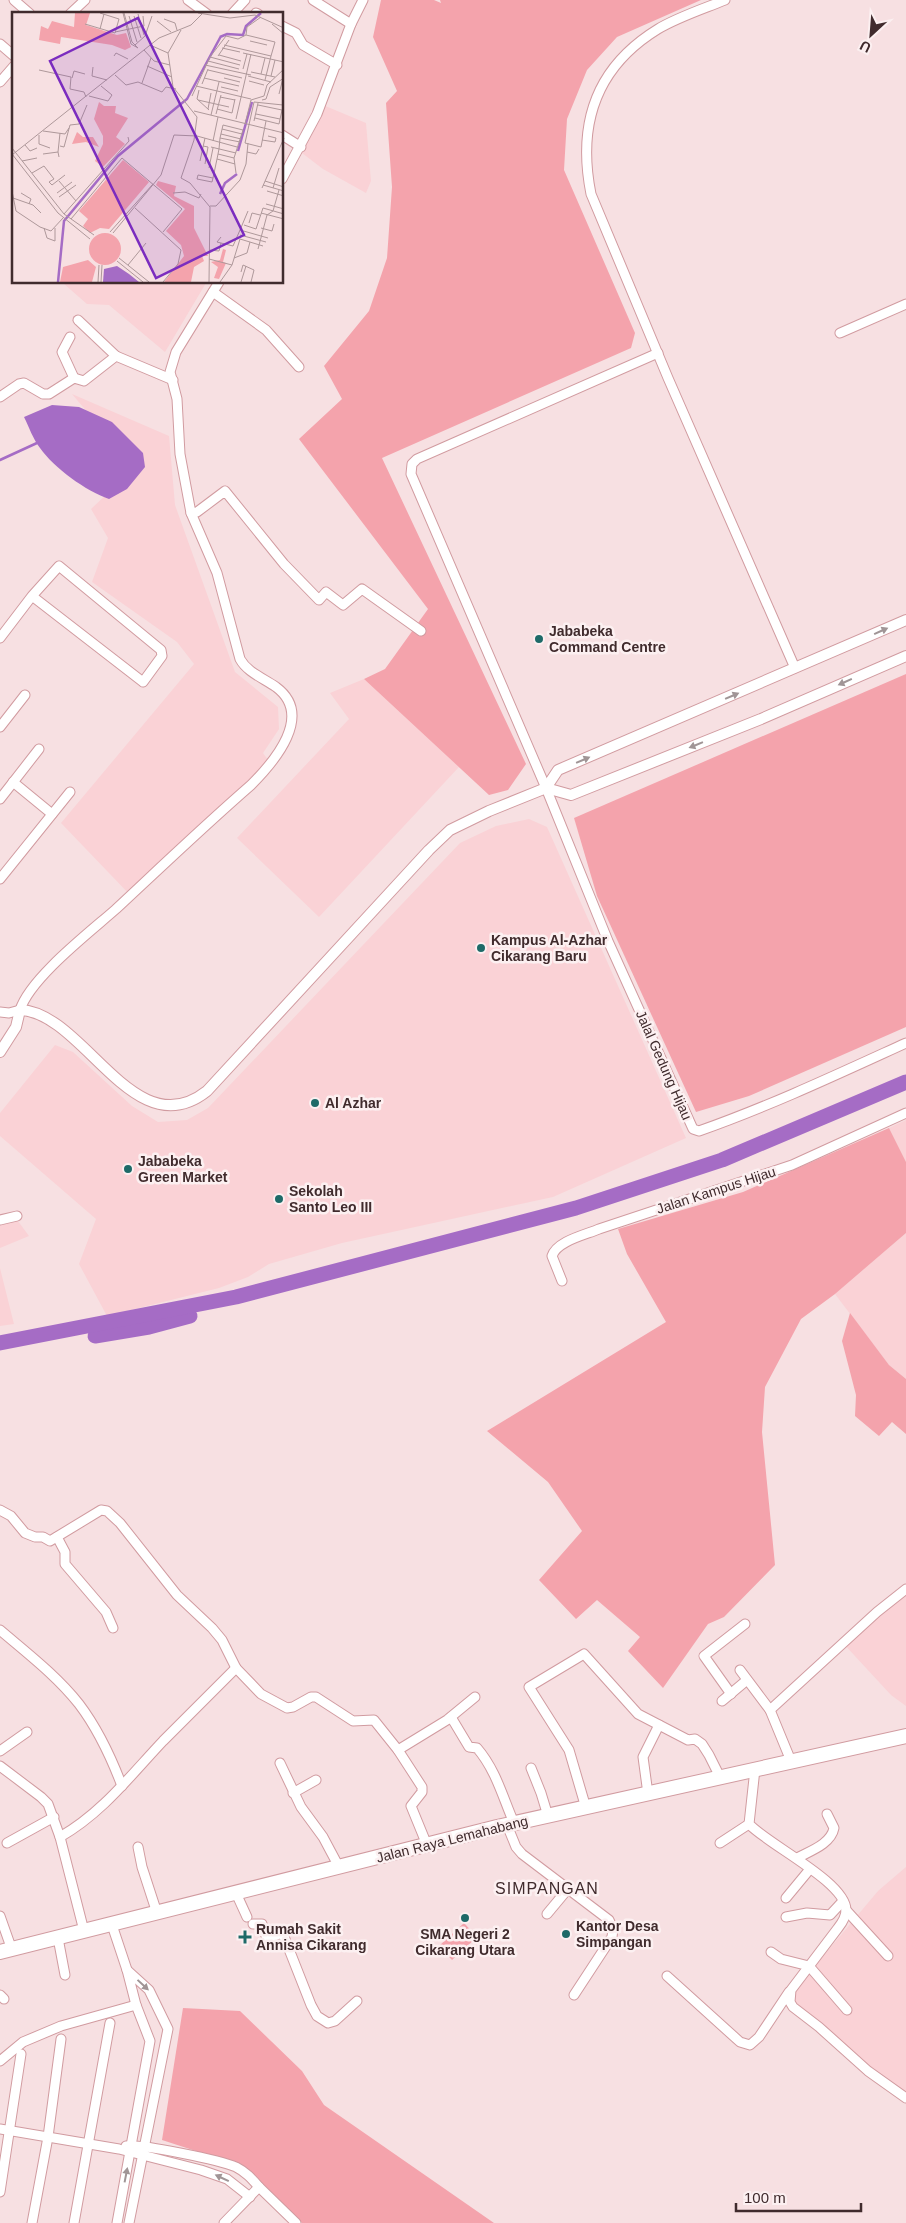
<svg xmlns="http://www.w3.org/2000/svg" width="906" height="2223" viewBox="0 0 906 2223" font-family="Arial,sans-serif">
	<rect width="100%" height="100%" fill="#f7e0e2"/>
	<g fill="#fad2d6">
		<polygon points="323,105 366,123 371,181 366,193 323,169 302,153"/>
		<polygon points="63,283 206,283 165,352 109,305 87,304"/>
		<polygon points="72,394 169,436 175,505 235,672 278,707 279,729 263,753 273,767 132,897 61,823 194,664 177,642 92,582 108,538 91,509 143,460 94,420"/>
		<polygon points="364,679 459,767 319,917 237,838 349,719 330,693"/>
		<polygon points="529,819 547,827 686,1138 553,1197 342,1243 269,1264 248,1277 219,1288 107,1316 79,1264 96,1219 0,1136 0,1113 55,1045 73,1052 132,1106 158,1122 187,1120 208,1108 460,843 496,826"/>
		<polygon points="906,1120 906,1162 889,1128"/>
		<polygon points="12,1213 29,1236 0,1248 0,1214"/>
		<polygon points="906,1233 906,1379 889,1365 835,1294"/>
		<polygon points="0,1268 14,1324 0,1326"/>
		<polygon points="906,1590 906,1706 891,1695 842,1642"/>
		<polygon points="906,1867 906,2097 788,1998 878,1891"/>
	</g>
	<g fill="#f4a3ac">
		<polygon points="381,0 434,0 441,3 440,0 701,0 617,37 587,70 567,119 564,170 635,333 631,348 382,458 526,764 508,790 489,795 364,679 385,669 428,609 299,439 342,399 324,366 369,311 387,258 392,187 386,103 397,91 373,37"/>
		<polygon points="906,674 906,1027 749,1096 696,1112 597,896 574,818"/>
		<polygon points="889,1128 906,1162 906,1233 835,1294 801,1319 765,1387 762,1432 775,1565 724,1617 708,1624 663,1688 628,1651 640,1637 597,1600 576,1619 539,1580 582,1531 548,1482 487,1431 666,1322 627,1254 618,1229 743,1192"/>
		<polygon points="850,1313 889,1365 906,1379 906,1434 892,1422 879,1436 855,1416 856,1395 842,1341"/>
		<polygon points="464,1923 477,1937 452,1960 439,1946"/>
		<polygon points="183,2008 240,2011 302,2071 324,2105 494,2223 302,2223 245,2167 162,2140"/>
	</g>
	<path fill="#a56cc5" d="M52 405 79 407 112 422 143 453 145 467 127 489 109 499C86 491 54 468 40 448 33 439 29 427 24 417Z"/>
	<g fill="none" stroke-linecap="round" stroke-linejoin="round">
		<polyline stroke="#a56cc5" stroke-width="2.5" points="0,460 37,443"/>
		<g stroke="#a56cc5" stroke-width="15">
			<polyline points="95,1336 149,1327 190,1316"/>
			<polyline points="0,1343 236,1297 576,1208 722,1160 906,1082"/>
		</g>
		<defs>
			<g id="minor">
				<polyline points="14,0 30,14"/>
				<polyline points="188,0 207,14"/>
				<polyline points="313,0 351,24"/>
				<path d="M725 0C703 9 678 17 658 29 596 67 577 124 591 194L668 378 795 668"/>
				<polyline points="256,13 258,14"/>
				<polyline points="70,14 85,0"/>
				<polyline points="232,14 245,0"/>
				<polyline points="282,26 296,33 303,45 337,65"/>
				<polyline points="0,44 14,56"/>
				<polyline points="0,82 14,66"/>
				<polyline points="282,135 301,147"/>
				<polyline points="282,179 317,114 351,24 363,0"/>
				<polyline points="213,292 266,330 299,367"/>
				<polyline points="78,320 116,356"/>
				<polyline points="840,333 906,304"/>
				<polyline points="70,337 62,352 74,378"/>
				<path d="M658 353 417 459 412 464 411 474 546 788 608 941 693 1129 699 1131C770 1106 838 1074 906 1043"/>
				<polyline points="0,397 19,384 24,383 43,394 49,394 74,378 84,381 116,356 173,380"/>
				<polyline points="191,513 197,512 225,491 284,564 319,600 326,592 343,605 362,589 421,631"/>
				<polyline points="0,638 32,596 59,566 161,650 162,656 143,682 32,596"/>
				<polyline points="0,727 25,695"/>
				<polyline points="13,782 52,814"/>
				<polyline points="0,799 39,749"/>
				<polyline points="0,879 70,792"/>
				<path d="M0 1012 9 1013 20 1010C30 978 90 932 116 909 161 867 205 825 251 785 275 761 314 715 276 687 263 678 247 672 240 659L217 573 191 513 180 454 177 399 170 372 176 352 219 282"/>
				<polyline points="0,1220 17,1216"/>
				<path d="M562 1281 552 1256C557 1241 585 1235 599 1229L792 1165 906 1113"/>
				<polyline points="0,1510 11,1516 25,1533 35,1537 43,1537 50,1541 101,1510 107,1511 120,1523 177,1595 212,1628 222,1640 236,1668 261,1694 287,1708 293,1707 311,1697 316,1697 353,1721 374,1720 398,1750 422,1787 422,1792 411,1806 427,1845"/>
				<polyline points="57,1537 65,1552 65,1564 106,1612 113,1628"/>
				<path d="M0 1630C27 1653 57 1676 79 1704 98 1729 111 1757 122 1786"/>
				<polyline points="740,1670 770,1710 791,1761"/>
				<polyline points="731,1694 704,1656 745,1624"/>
				<polyline points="722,1701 747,1680"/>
				<polyline points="770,1710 877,1612 906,1589"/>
				<path d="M451 1717 469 1747 477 1748C496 1770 503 1798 514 1823"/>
				<polyline points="398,1750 447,1720 475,1697"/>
				<polyline points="0,1751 27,1732"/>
				<polyline points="280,1763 301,1807 323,1837 339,1867"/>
				<polyline points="0,1766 41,1797 48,1804 60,1837 84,1931"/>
				<polyline points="531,1768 541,1793 548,1816"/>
				<path d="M755 1769 749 1824C767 1844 846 1882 846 1910 846 1917 842 1923 838 1928L791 1990 790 2002 793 2007 819 2027 868 2071 906 2098"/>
				<polyline points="293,1793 316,1780"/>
				<polyline points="648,1794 643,1757 659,1725"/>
				<polyline points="586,1808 569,1750 529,1687 584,1654 638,1714 688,1740 695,1739 702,1744 709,1755 720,1777"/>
				<polyline points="507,1825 516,1847 522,1854 609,1920 613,1929 612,1937 574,1995"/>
				<path d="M60 1837C102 1813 130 1776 163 1741 187 1717 211 1693 236 1668"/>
				<polyline points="7,1843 54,1817"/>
				<polyline points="720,1843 749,1824"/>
				<polyline points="138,1847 142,1867 157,1913"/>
				<path d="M797 1858C810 1851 831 1844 834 1828L827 1814"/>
				<polyline points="236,1893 247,1917"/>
				<polyline points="786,1898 810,1869"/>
				<polyline points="846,1910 888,1956"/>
				<polyline points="547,1914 567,1890"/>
				<polyline points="0,1916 12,1950"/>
				<polyline points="786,1917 807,1913 830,1915 843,1901"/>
				<polyline points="253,1924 262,1924 267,1939 279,1934 283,1934 311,2005 317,2016 328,2023 335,2021 357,2001"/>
				<polyline points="112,1925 127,1970"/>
				<polyline points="58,1938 65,1975"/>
				<polyline points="771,1952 781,1959 809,1966 847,2010"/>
				<polyline points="667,1976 740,2042 750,2045 759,2037 789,1992"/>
				<polyline points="0,1995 4,1999"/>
				<polyline points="0,2061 23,2042 61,2026 136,2005"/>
				<polyline points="0,2129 119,2149 201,2170 227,2179 250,2197"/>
				<path d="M126 2146C142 2144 220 2160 236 2167 246 2172 252 2179 259 2187"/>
				<polyline points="0,2192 21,2054"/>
				<polyline points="32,2223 48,2137 61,2039"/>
				<polyline points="74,2223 110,2023"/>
				<polyline points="117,2223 150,2041 136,2005 127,1970 149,1990 168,2029 129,2223"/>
				<polyline points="224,2223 259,2187 296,2223"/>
			</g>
			<g id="tertiary">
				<polyline points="546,788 558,770 906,620"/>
				<path d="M0 1052 16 1027 20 1010C84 1012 134 1149 207 1091L429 850 450 830 489 811 546 788 571 795 761 719 906 656"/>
			</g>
			<polyline id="primary" points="0,1952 497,1827 906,1736"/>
		</defs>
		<use href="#minor" stroke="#d19ba0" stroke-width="11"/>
		<use href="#tertiary" stroke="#d19ba0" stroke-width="12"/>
		<use href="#primary" stroke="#d19ba0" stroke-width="16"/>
		<use href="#minor" stroke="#fff" stroke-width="9"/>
		<use href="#tertiary" stroke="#fff" stroke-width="10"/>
		<use href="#primary" stroke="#fff" stroke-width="14"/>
	</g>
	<defs><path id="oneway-solid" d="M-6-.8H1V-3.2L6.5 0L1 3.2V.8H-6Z" transform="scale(1.25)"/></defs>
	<g fill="#a09596">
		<use href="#oneway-solid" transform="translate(881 631) rotate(-24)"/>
		<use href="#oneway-solid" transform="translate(845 682) rotate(156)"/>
		<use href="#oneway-solid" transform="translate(732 696) rotate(-23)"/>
		<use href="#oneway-solid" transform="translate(696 745) rotate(158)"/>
		<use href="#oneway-solid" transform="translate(583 760) rotate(-23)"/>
		<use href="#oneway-solid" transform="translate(143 1985) rotate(43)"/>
		<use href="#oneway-solid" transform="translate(126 2175) rotate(-79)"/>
		<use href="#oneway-solid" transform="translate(222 2178) rotate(-155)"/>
	</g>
	<g fill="#1e6a68" stroke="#fcf0f1" stroke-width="2">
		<circle cx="539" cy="639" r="5"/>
		<circle cx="481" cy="948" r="5"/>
		<circle cx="315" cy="1103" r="5"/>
		<circle cx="128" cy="1169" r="5"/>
		<circle cx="279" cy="1199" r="5"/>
		<circle cx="465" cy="1918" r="5"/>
		<circle cx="566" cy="1934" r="5"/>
		<path d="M242.5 1929.5h5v5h5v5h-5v5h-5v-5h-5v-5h5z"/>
	</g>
	<g text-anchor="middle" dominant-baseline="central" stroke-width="5" stroke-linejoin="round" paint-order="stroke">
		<g font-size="14" font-weight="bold" fill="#402b2d" stroke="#fcf0f1" text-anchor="start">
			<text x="549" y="631">Jababeka<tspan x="549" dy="16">Command Centre</tspan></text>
			<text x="491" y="940">Kampus Al-Azhar<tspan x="491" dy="16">Cikarang Baru</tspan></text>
			<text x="325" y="1103">Al Azhar</text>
			<text x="138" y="1161">Jababeka<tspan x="138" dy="16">Green Market</tspan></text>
			<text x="289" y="1191">Sekolah<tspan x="289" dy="16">Santo Leo III</tspan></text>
			<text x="576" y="1926">Kantor Desa<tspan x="576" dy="16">Simpangan</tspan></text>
			<text x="256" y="1929">Rumah Sakit<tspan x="256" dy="16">Annisa Cikarang</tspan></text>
			<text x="465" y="1934" text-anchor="middle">SMA Negeri 2<tspan x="465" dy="16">Cikarang Utara</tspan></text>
		</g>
		<g font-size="14" fill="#402b2d" stroke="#fcf0f1">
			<text transform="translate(664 1065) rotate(66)">Jalal Gedung Hijau</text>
			<text transform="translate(716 1190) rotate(-18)">Jalan Kampus Hijau</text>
			<text transform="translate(452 1839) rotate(-14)">Jalan Raya Lemahabang</text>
		</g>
		<g font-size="16" letter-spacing="1" fill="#402b2d" stroke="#fcf0f1">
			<text x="547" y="1888">SIMPANGAN</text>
		</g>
	</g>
	<g transform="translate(12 12)">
		<rect width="271" height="271" fill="#f7e0e2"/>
		<path d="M63 1H78L74 13 105 23 114 21 119 35 113 38 100 33 49 25 48 32 27 28 29 14 36 17 40 9 62 15ZM87 90 92 94H104L103 101 116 106 104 125 113 132 91 155 83 149 91 132V124L82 107ZM65 120 71 125H81L87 135 74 130 60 132ZM111 148 137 170 97 217 88 216 78 221 71 214 76 207 67 199ZM146 169 164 174 162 184 182 194V216L196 244H190L192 249 182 255 179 270H152L172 244 169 233 154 219 173 197 144 173ZM77 237a16 16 0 1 1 32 0a16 16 0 1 1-32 0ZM211 237 214 238 211 250 214 251 207 267 202 266 206 255 199 250 208 248ZM76 248 84 255 80 270H48L51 255Z" fill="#f4a3ac"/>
		<path d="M105 254 117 262 127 270H91L92 257Z" fill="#a56cc5"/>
		<path fill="none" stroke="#a56cc5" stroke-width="2.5" d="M208 25 215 22 231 23 234 14 249 1M226 139 240 90M208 182 213 171 225 162M46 270 52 209 106 144 175 87 209 24"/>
		<path fill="none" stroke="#ae989a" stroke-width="1" d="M111 1 119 32 126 36 120 30 112 1M186 1 218 6 243 3 272 16M126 2 132 23M117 4 125 30M122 4 129 26M152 7 163 11 165 18M145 9 159 20M73 12 103 21 107 7 88 1M260 12 272 22M88 17 92 2M169 18 156 41 161 75 185 105 182 128 169 166 178 171 198 195 197 270M103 20 132 14 131 4M234 23 235 15 249 5M238 29 255 33M123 33 133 24 140 4M138 33 156 41M212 33 259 44 253 68M210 36 228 40M132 38 142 49 158 53M231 41 272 50M207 43 229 49M102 44 104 41 116 47M206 44 217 28M198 45 228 53M196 49 227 57M193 53 239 63M135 54 160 65M81 55 80 64 95 68M231 57 235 42M27 58 59 65 58 77 72 80 74 85M196 58 230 66M239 60 263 65M249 62 253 46M103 63 114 73 126 70 150 80 154 75 164 77M236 64 259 70M259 64 263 48M60 66 62 59 73 62M192 66 227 74M212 66 228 70M237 69 252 73M130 71 139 46M190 72 196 57M184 74 239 87M209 75 226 79M187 78 185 87 197 98M267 82 271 66M77 84 96 89 100 83 89 74M180 84 198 45 214 24 226 27 234 23 263 30 259 44M208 85 223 88M186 88 217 95M250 88 254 87 258 75 272 66M196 97 199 81M205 97 220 101 223 87M182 99 272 121M204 102 209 83M244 102 268 107M199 103 207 70M243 106 267 112 270 98 246 93M224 107 239 42M242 109 246 91M254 109 249 135 233 131 242 90 271 93M233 112 239 88 252 84 255 73 272 57M210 117 230 122M31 119 53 122 57 116M209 122 229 127M27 123V132L38 136M208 126 228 130M250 128 263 130 264 126 256 124M201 129 206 105M13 133 18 139 25 136M48 134 52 135 58 113 67 112 75 93M191 134 196 135 193 152M199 135 224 141M0 136 52 202 82 223M46 140 48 121M235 140 244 142 247 137M0 142 46 201 78 227M31 142 46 140 47 145M206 142 222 146M0 143 147 26 179 13 190 2M205 147 223 152M10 149 25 146M188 149 193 126M197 156 201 136M20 161 32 154 42 167 37 170 40 173 53 163M201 166 186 163 185 167 200 170 201 166 205 147 207 137 208 126 211 113 231 118 222 146 224 161M47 169 64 189M253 169 272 175M251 173 272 179M250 176 272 126M261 176 267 156M0 179 4 199 28 215 39 219 51 206M255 179 272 184M9 181 19 187 17 192M45 181 60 170M161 181 173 180 187 186 189 182M47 185 64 173M1 186 21 193 29 201M254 192 272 197M198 194H204L228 168 234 152 236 131M123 196 169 238 166 252 151 270M249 201 272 207M52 202 117 129 116 125M59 207 110 146 170 197 151 220M237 211 240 201 248 203M232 213 244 217 251 196 272 202M32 216 35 226 43 229V216M249 216 260 219 262 212M228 218 236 199M98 220 141 172M101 221 149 163 162 123 185 124 225 135M228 223 254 230M209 225 205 230 221 234 228 218 256 226M228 227 251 234M246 237 255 203 261 199 267 178M197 238 207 239 209 231M107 246 137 270M222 246 235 241 238 230M197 247 220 253M105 249 131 270M116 253 134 231M229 260 231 253 242 258 239 270M86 270 87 253M89 270 90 253M208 270 220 253 228 227M229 270 234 254"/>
		<path fill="#7b2cbf" fill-opacity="0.15" stroke="#7b2cbf" stroke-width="2.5" d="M126 6 232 223 144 266 38 49Z"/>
		<rect width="271" height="271" fill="none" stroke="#402b2d" stroke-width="2.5"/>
	</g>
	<g transform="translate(871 35) rotate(206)" stroke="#fcf0f1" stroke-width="4" paint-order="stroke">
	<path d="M0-4L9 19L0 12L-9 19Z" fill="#402b2d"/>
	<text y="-8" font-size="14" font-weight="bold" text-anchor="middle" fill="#402b2d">U</text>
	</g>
	<path d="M736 2203v8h125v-8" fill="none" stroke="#402b2d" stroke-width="2.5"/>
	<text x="744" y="2203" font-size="15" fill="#402b2d" stroke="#fcf0f1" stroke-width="4" paint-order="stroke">100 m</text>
</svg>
